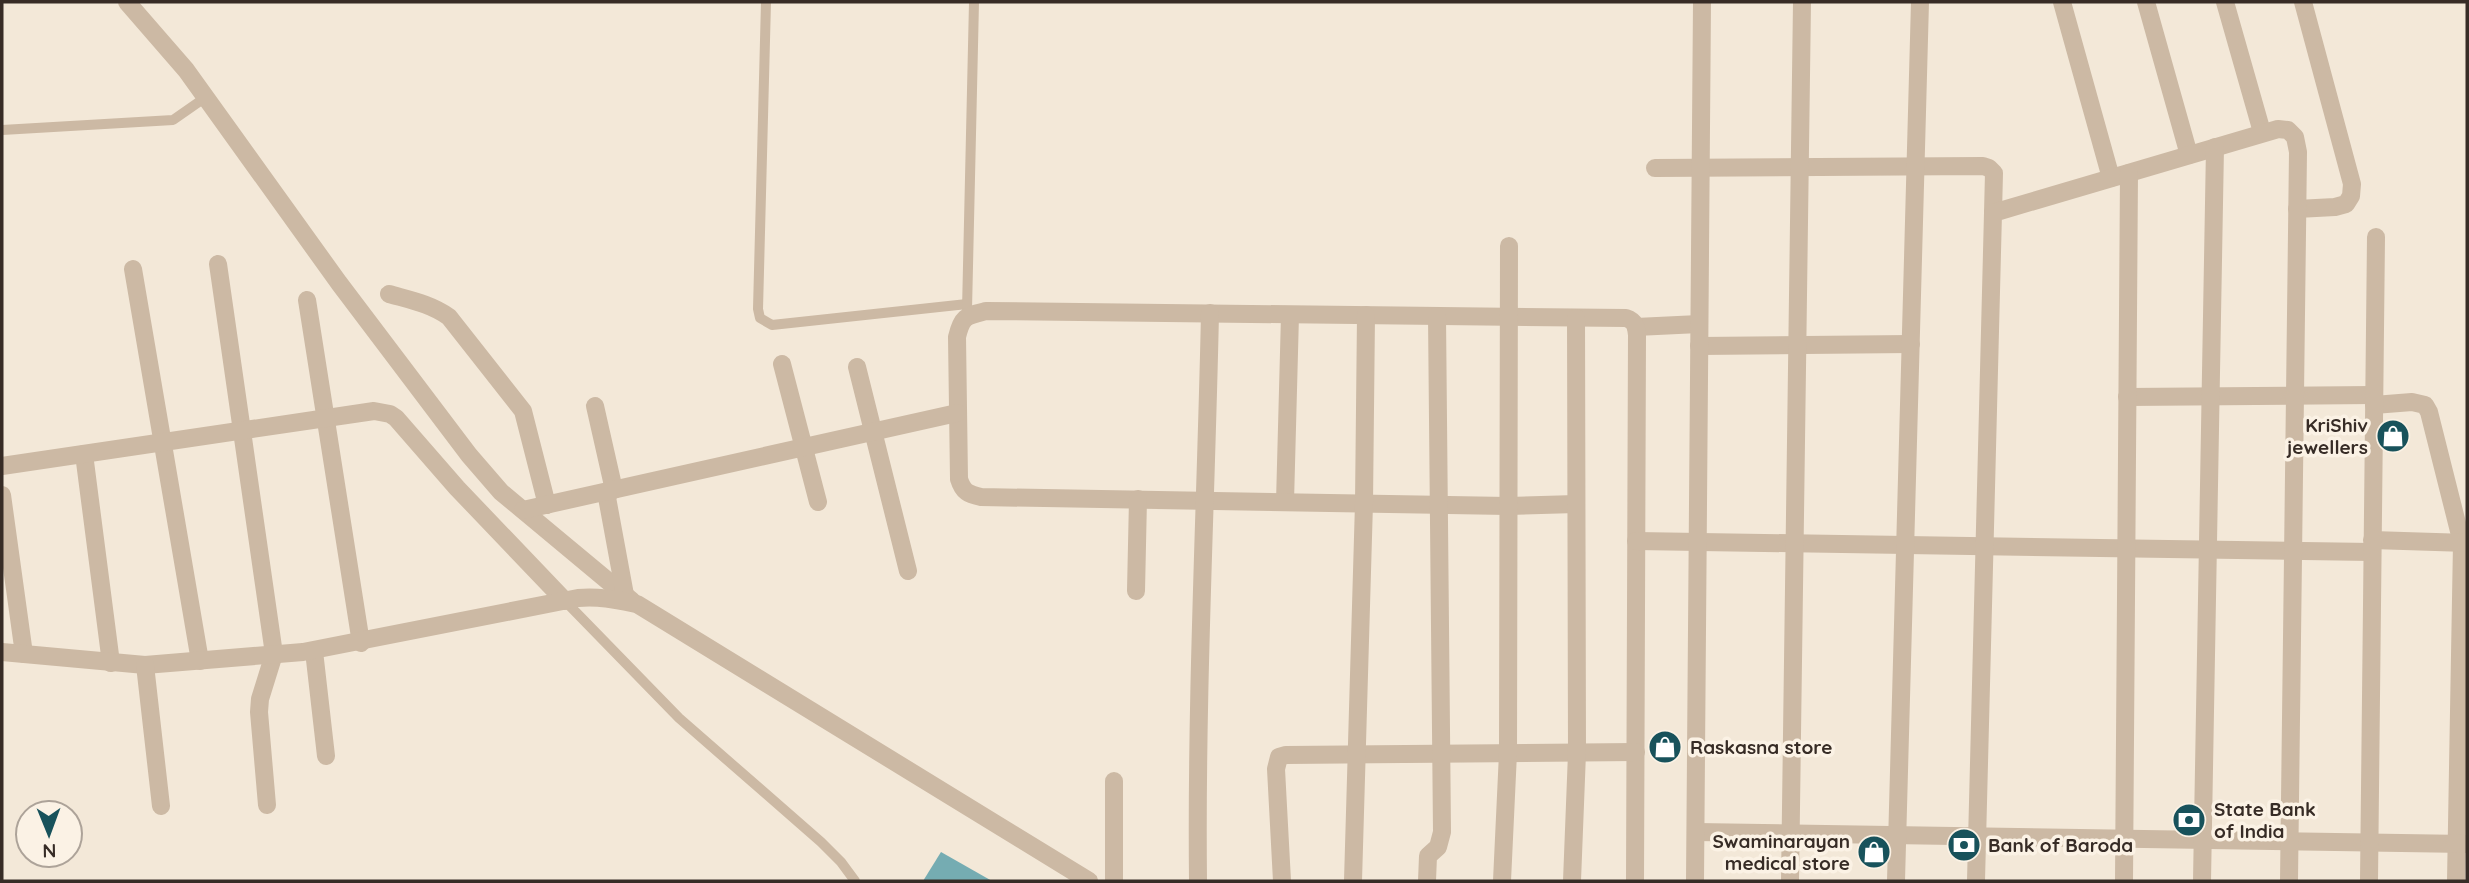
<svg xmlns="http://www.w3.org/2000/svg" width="2469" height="883" viewBox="0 0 2469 883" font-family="Quicksand,sans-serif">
	<rect width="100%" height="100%" fill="#f3e8d8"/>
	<polygon fill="#75acb2" points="941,852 992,881 923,881"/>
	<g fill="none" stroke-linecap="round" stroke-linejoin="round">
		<g stroke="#ccb9a4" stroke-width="10">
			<polyline points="766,2 758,309 760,318 772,325 967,304"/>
			<polyline points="2,130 173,120 206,97"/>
			<polyline points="967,310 974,2"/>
			<polyline points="565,601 679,718 821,842 841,862 855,881"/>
		</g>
		<g stroke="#ccb9a4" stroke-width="18">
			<polyline points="127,2 186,70 339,283 469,455 501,492 632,601"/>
			<polyline points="2062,2 2111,178"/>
			<polyline points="2146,2 2189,155"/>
			<polyline points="2225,2 2262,132"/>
			<polyline points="1655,168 1983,166 1989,168 1994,173 1993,213"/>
			<polyline points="2297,209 2335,207 2346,204 2351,196 2352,184 2303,2"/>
			<polyline points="218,264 274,654 260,699 259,712 267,805"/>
			<polyline points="133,269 200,661"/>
			<path d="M389 294C410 300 431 304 449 317L523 411 547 505"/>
			<polyline points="307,300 361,643"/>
			<polyline points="1636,327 1699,324"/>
			<polyline points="1699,346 1911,344"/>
			<polyline points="782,364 818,502"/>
			<polyline points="857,367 908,571"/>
			<polyline points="2127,397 2374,395"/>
			<polyline points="2374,405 2412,402 2425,405 2429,412 2462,543 2456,881"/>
			<polyline points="595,406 614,490"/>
			<polyline points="84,454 111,663"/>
			<polyline points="2,466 374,411 390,414 396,418 457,488 565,601"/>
			<polyline points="606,492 625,595"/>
			<polyline points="2,495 24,654"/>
			<polyline points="1285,502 1290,315"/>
			<path d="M1576 504 1508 506 981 497C968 494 963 492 959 479L957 337C962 316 966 316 986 311L1626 318C1635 321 1636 326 1637 335L1635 881"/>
			<polyline points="523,510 957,413"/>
			<polyline points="2372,540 2467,543"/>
			<polyline points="1636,541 2372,552"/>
			<polyline points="1136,591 1138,499"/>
			<polyline points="314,651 326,756"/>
			<path d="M2 652 145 665 303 652 578 598C599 596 617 600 637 604L1089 881"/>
			<polyline points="145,665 161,806"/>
			<polyline points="1696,832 2467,844"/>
			<polyline points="1114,881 1114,781"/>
			<path d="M1198 881C1196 692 1206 503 1210 313"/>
			<polyline points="1282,881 1276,769 1279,757 1286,755 1636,752"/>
			<polyline points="1353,881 1364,503 1366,315"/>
			<polyline points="1427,881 1428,856 1438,847 1442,832 1437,316"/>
			<polyline points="1502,881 1508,753 1509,246"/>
			<polyline points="1572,881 1577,753 1576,318"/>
			<polyline points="1695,881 1702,2"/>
			<polyline points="1790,881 1802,2"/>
			<polyline points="1896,881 1920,2"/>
			<polyline points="1976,881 1993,213 2278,129 2288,130 2295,137 2298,152 2289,881"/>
			<polyline points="2124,881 2129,173"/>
			<polyline points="2202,881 2215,147"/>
			<polyline points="2369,881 2376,237"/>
		</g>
	</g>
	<defs>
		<symbol id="shop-disc" viewBox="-11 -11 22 22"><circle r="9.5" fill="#18525b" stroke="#fbf2e5"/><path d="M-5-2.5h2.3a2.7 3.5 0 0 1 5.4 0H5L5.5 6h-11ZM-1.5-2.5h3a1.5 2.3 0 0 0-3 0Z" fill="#fff"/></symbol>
		<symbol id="bank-disc" viewBox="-11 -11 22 22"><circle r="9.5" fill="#18525b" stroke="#fbf2e5"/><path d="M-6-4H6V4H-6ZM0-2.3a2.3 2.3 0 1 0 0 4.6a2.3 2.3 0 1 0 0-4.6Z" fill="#fff"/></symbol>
	</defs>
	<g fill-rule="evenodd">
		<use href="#shop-disc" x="2374" y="417" width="38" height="38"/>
		<use href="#shop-disc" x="1646" y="728" width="38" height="38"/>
		<use href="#bank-disc" x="2170" y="801" width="38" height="38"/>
		<use href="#bank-disc" x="1945" y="826" width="38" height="38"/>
		<use href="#shop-disc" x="1855" y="833" width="38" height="38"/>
	</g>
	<g text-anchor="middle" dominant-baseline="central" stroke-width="7" stroke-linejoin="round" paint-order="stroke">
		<g font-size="19" font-weight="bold" fill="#372c26" stroke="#fbf2e5" text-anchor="start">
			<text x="2368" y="425" text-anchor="end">KriShiv<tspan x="2368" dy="22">jewellers</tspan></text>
			<text x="1690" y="747">Raskasna store</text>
			<text x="2214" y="809">State Bank<tspan x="2214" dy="22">of India</tspan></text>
			<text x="1850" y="841" text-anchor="end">Swaminarayan<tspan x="1850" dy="22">medical store</tspan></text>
			<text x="1988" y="845">Bank of Baroda</text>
		</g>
	</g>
	<rect width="2469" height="883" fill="none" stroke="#372c26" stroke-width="7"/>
	<g transform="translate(49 834) rotate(179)"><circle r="33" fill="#fbf2e5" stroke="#ada399" stroke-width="2"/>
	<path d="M0-5L12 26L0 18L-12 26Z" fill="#18525b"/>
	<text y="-10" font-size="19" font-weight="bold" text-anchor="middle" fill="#372c26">N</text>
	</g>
</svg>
